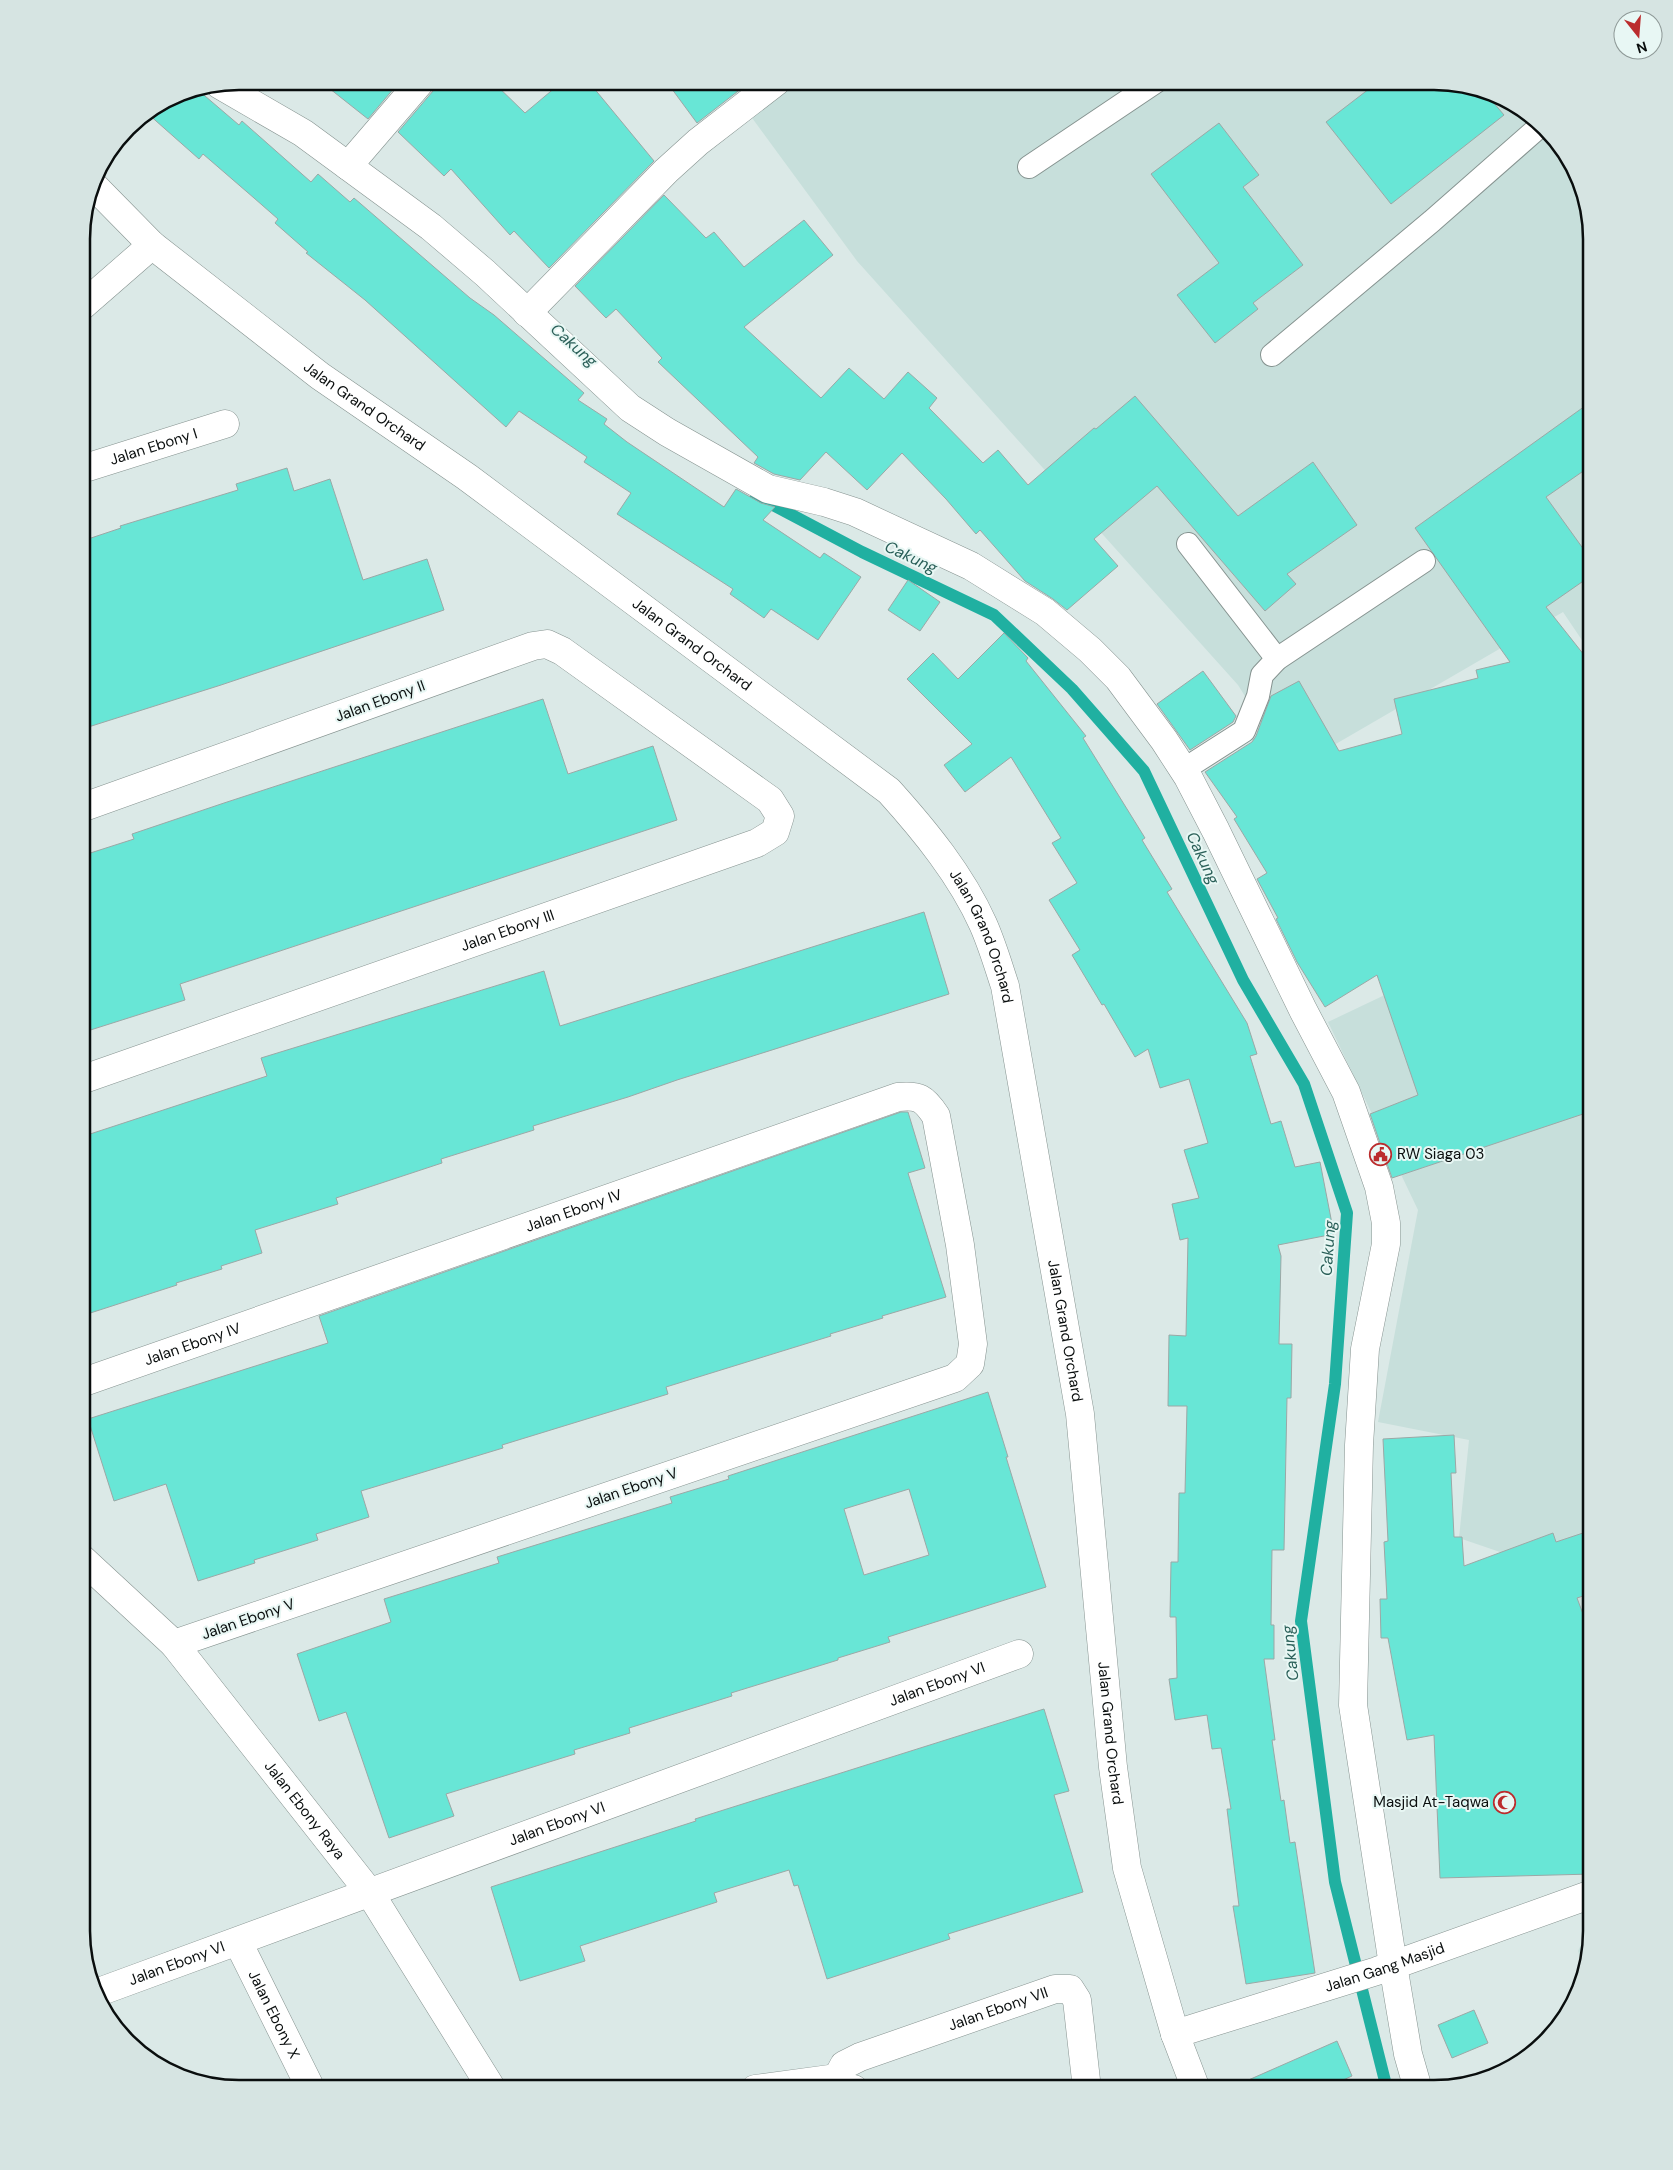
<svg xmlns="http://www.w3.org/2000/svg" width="1673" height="2170" viewBox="0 0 1673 2170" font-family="'DM Sans',sans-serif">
	<rect width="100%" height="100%" fill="#dbe9e7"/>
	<g fill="#c7dfdb">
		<polygon points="725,81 1444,82 1512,102 1565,152 1586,198 1592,239 1592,655 1563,612 1291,770 1238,685 857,261"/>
		<polygon points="1592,837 1592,1800 1500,1552 1459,1538 1469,1440 1378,1422 1418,1210 1328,1022 1433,972"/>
		<polygon points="1592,1923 1592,1931 1583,1964 1578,1951"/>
	</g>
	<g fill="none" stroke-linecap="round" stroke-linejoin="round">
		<polyline stroke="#20b0a1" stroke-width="12" points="756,496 862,552 994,615 1072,689 1144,771 1243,980 1304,1084 1347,1213 1335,1384 1301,1621 1335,1882 1387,2089"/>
	</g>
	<g fill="#68e6d6" stroke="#9ba8a6" fill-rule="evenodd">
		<polygon points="320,81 400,81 368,119"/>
		<polygon points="436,81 492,81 525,113 563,81 588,81 654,161 549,268 514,231 510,235 451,169 444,176 398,132 433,91"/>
		<polygon points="666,81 751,81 697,123"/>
		<polygon points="1378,82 1444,82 1487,95 1504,115 1391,204 1326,122"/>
		<polygon points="198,90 239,125 242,121 311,182 318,174 350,202 354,198 470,298 494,315 584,393 578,400 607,419 604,424 627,442 724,507 736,489 761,503 775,507 763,520 820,558 824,553 861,577 818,640 771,609 764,618 730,594 733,589 617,514 631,493 584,462 587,457 519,411 506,427 365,300 306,253 308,252 275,223 278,219 254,198 203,154 199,159 147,113 179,93"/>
		<polygon points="1219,123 1259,175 1243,187 1303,265 1253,303 1258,309 1215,343 1177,295 1219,263 1151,174"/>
		<polygon points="664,195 706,238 714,232 744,267 804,220 833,255 744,327 821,398 849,368 884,399 908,372 937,398 929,408 983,463 998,450 1028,485 1094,428 1096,429 1135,396 1238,516 1313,462 1357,525 1287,574 1296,584 1265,611 1157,486 1094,539 1118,566 1067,610 1053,599 1025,581 980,530 976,534 946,499 902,453 867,490 826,452 800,480 774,474 754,463 758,457 658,362 662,358 616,309 606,318 575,286"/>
		<polygon points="1592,401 1592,465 1546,497 1592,561 1592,575 1546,607 1592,665 1592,1111 1392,1178 1370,1114 1418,1095 1377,975 1325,1007 1297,962 1276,919 1278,918 1257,879 1267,873 1234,819 1237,817 1205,772 1252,742 1256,736 1271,696 1299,681 1339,751 1402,734 1394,699 1478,678 1476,670 1510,662 1415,528"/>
		<polygon points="287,468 294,491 330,479 363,580 427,559 444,610 221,685 82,729 82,541 121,528 120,526 238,490 236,484"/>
		<polygon points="908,580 940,602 920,631 888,610"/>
		<polygon points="1004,633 1028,658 1026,661 1086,736 1083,738 1145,838 1142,840 1172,889 1167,892 1247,1023 1257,1054 1250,1056 1271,1124 1281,1121 1295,1167 1320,1162 1334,1234 1278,1245 1281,1256 1279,1344 1292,1344 1291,1398 1287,1398 1284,1550 1272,1550 1271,1625 1274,1625 1274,1659 1264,1659 1275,1740 1272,1740 1281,1801 1284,1800 1290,1843 1295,1842 1315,1973 1246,1984 1233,1906 1239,1906 1227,1809 1231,1809 1221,1748 1212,1749 1207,1715 1175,1720 1169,1679 1177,1678 1176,1617 1170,1617 1171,1562 1178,1562 1179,1493 1185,1493 1187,1406 1168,1406 1169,1335 1186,1336 1188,1238 1180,1240 1172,1204 1199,1198 1184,1150 1208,1143 1189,1079 1160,1088 1148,1049 1135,1057 1104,1004 1102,1005 1072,955 1080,950 1049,900 1077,883 1052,843 1061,838 1011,757 965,792 944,765 972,744 907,679 933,653 958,679"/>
		<polygon points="1203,671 1236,716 1233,722 1190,750 1157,704"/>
		<polygon points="543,699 568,774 653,746 677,820 180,984 185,1000 81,1033 81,856 134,839 132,834 224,803"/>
		<polygon points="924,912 949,994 677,1080 628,1097 533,1126 534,1130 441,1159 442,1163 336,1198 338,1204 255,1230 262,1253 221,1266 222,1269 176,1283 177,1285 81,1316 81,1137 267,1076 261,1058 544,971 560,1026"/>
		<polygon points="901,1112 908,1112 925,1168 908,1173 946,1297 882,1316 883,1318 830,1334 831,1336 666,1387 668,1394 502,1445 503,1448 361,1491 369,1517 316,1534 318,1540 254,1560 255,1563 198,1581 166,1484 114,1501 88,1419 328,1343 319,1316"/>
		<path d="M988 1392 1008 1457H1006L1046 1587 888 1637 890 1642 838 1658V1660L731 1693 732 1696 629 1728 630 1733 574 1750 575 1754 446 1794 454 1816 389 1838 346 1712 319 1721 297 1654 391 1622 384 1599 499 1563 497 1557 672 1503 670 1497 729 1479 728 1476ZM909 1489 929 1555 864 1575 844 1509Z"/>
		<polygon points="1454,1435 1456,1473 1451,1473 1454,1537 1462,1537 1464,1566 1553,1533 1556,1542 1592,1530 1592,1593 1577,1598 1592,1638 1592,1874 1440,1878 1434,1735 1407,1740 1388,1638 1381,1638 1380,1599 1387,1599 1384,1542 1388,1541 1383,1439"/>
		<polygon points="1044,1709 1069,1791 1054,1795 1083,1892 948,1934 950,1939 827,1979 798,1885 794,1886 789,1870 714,1893 717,1902 580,1946 585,1961 520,1981 491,1887 696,1821 695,1819"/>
		<polygon points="1474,2010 1488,2043 1452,2058 1438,2025"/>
		<polygon points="1337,2041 1352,2076 1323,2089 1228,2089"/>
	</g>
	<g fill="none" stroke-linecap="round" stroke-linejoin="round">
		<defs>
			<g id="lane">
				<polyline points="1029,167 1157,81"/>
				<polyline points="1272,355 1432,221 1539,127"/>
				<polyline points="1188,544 1277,659"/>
				<polyline points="1183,770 1244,731 1258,696 1262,675 1277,659 1424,561"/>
			</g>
			<g id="street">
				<polyline points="220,85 303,133 431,227 485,273 630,408 667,432 768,489 824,502 855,512 971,566 1045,612 1090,650 1118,678 1164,740 1188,777 1216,831 1303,1010 1346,1092 1379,1187 1386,1223 1386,1244 1365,1349 1359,1445 1353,1705 1393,1965 1408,2054 1418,2089"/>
				<polyline points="348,166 421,81"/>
				<path id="s1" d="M93 185 152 245 320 376 467 477 889 791C925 831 961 875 983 924 992 944 998 965 1005 986L1080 1414 1113 1767 1127 1868 1175 2034 1196 2089"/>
				<polyline points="82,306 152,245"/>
				<polyline points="527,313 666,171 698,142 777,81"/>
				<path id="s2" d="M82 469 225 424"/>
				<path id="s3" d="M81 1080 757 843 775 832 780 816 770 800 562 651 547 644 533 646 81 808"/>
				<path id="s4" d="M81 1383 898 1097C919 1095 924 1098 936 1116L960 1245 973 1344 970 1364 955 1378 174 1644"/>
				<path id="s5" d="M81 1558 174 1644 370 1893 492 2089"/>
				<path id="s6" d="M238 1942 311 2089"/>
				<path id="s7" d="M96 1993 1019 1654"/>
				<path id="s8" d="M1175 2034 1377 1971 1592 1894"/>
				<path id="s9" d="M837 2078 844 2065 860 2057 1055 1989H1070L1077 2000 1087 2089"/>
				<polyline points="755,2089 837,2078 846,2087 854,2089"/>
			</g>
		</defs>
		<use href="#lane" stroke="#869390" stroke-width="24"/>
		<use href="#street" stroke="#869390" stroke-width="29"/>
		<use href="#lane" stroke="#fff" stroke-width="22"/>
		<use href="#street" stroke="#fff" stroke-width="28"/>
	</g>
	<defs>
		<symbol id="civic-ring" viewBox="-11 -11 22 22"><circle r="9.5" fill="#e8f7f4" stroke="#bb2c2d" stroke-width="1.5"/><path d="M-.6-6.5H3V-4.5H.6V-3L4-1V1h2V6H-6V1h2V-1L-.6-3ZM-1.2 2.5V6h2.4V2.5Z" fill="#bb2c2d"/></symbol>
		<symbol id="mosque-ring" viewBox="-11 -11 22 22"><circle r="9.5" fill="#e8f7f4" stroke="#bb2c2d" stroke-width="1.5"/><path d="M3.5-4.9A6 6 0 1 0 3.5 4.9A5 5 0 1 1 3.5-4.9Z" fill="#bb2c2d"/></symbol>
	</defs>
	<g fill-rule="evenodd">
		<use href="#civic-ring" x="1368" y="1142" width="25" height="25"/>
		<use href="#mosque-ring" x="1492" y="1790" width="25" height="25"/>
	</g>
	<g text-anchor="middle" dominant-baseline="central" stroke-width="4" stroke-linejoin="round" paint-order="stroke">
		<g font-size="15" fill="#0a0e0e" stroke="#e8f7f4">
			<text stroke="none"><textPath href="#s1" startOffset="351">Jalan Grand Orchard</textPath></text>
			<text stroke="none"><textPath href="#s2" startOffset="75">Jalan Ebony I</textPath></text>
			<text stroke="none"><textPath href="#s1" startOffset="756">Jalan Grand Orchard</textPath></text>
			<text transform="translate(380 701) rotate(-20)">Jalan Ebony II</text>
			<text stroke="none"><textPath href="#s3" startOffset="452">Jalan Ebony III</textPath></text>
			<text stroke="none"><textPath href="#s1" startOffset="1176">Jalan Grand Orchard</textPath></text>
			<text stroke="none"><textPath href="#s4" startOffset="522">Jalan Ebony IV</textPath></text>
			<text stroke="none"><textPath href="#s1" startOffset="1581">Jalan Grand Orchard</textPath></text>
			<text stroke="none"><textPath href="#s4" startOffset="118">Jalan Ebony IV</textPath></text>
			<text transform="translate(631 1488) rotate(-19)">Jalan Ebony V</text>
			<text transform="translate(248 1619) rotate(-19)">Jalan Ebony V</text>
			<text stroke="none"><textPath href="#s7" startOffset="896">Jalan Ebony VI</textPath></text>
			<text stroke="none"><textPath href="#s1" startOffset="1986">Jalan Grand Orchard</textPath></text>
			<text stroke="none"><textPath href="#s5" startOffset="338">Jalan Ebony Raya</textPath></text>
			<text stroke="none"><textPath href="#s7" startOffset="491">Jalan Ebony VI</textPath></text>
			<text stroke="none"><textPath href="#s7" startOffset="86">Jalan Ebony VI</textPath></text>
			<text stroke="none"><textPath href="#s8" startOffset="220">Jalan Gang Masjid</textPath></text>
			<text stroke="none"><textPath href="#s9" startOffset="179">Jalan Ebony VII</textPath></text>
			<text stroke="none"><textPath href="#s6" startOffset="81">Jalan Ebony X</textPath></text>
		</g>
		<g font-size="15" fill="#0a0e0e" stroke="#e8f7f4" text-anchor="start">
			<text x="1397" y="1154">RW Siaga 03</text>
			<text x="1489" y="1802" text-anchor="end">Masjid At-Taqwa</text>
		</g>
		<g font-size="16" font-style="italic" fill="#2a5f58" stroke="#e8f7f4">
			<text transform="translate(574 345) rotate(42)">Cakung</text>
			<text transform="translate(911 557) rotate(25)">Cakung</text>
			<text transform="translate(1203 858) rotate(65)">Cakung</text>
			<text transform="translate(1328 1248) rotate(-86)">Cakung</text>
			<text transform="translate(1290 1653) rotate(-96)">Cakung</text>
		</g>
	</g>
	<path d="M0 0H1673V2170H0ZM239 90H1434A149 149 0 0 1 1583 239V1931A149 149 0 0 1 1434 2080H239A149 149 0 0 1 90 1931V239A149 149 0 0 1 239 90Z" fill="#d6e4e2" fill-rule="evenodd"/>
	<path fill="none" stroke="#0a0e0e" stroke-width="2.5" d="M239 90H1434A149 149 0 0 1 1583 239V1931A149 149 0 0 1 1434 2080H239A149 149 0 0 1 90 1931V239A149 149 0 0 1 239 90Z"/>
	<g transform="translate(1638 35) rotate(163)"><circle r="24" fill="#e8f7f4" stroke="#8f9a98"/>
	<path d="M0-4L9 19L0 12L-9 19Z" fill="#bb2c2d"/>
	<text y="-8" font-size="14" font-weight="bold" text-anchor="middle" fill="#0a0e0e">N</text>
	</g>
</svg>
